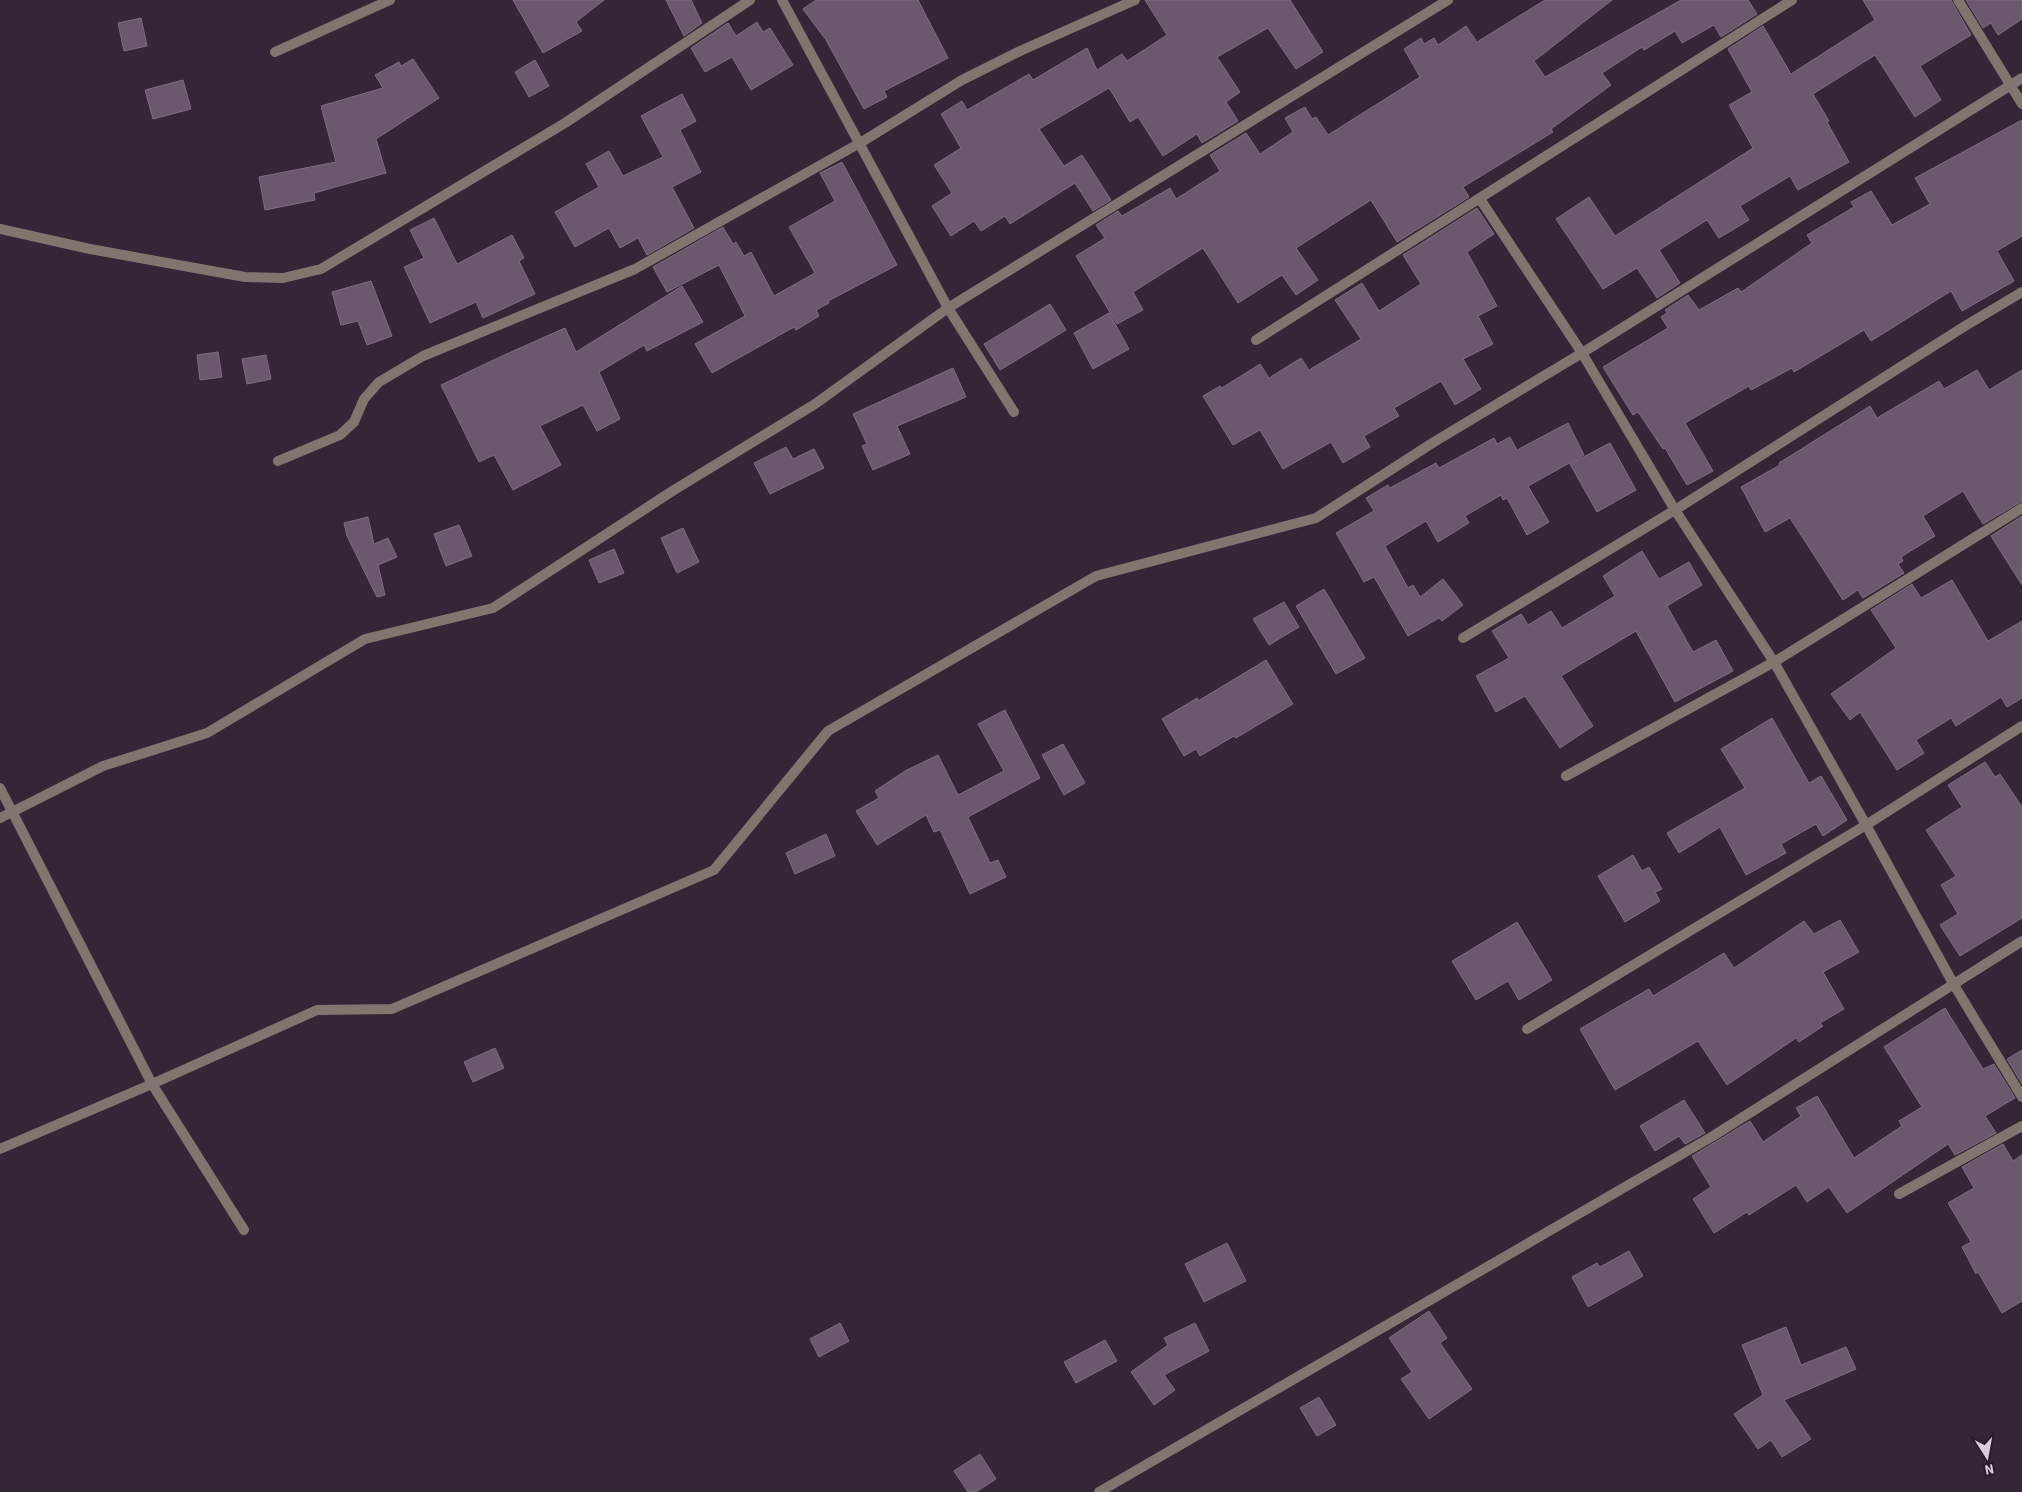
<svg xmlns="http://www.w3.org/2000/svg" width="2022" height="1492" viewBox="0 0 2022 1492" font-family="'Source Sans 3',sans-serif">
	<rect width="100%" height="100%" fill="#342537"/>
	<g fill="#6a596d" stroke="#7f6e82">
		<polygon points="513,0 604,0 576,22 582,31 543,53"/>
		<polygon points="666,0 691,0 702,23 684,36"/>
		<polygon points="816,0 918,0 948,58 884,91 887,97 864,109 826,40 803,9"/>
		<polygon points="1145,0 1290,0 1323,52 1296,69 1268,28 1217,57 1240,92 1226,102 1238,121 1202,143 1197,134 1163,156 1138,117 1130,122 1109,88 1039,129 1064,166 1082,155 1111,200 1093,211 1075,183 1010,224 1005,216 981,231 974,221 951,236 932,206 952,193 934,165 961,148 941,114 962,101 967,110 1029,74 1033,80 1087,48 1097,70 1122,54 1127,61 1167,35"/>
		<polygon points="1545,0 1612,0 1534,61 1545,77 1681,0 1748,0 1757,14 1721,37 1714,25 1682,43 1675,31 1644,50 1642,47 1602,73 1611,85 1551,129 1553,132 1463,187 1469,197 1397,242 1371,200 1296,248 1318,280 1296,295 1282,275 1238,303 1203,248 1133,292 1143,310 1117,324 1076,256 1105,238 1096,225 1118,211 1122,216 1170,188 1176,199 1220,171 1210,155 1246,133 1260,154 1293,132 1285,118 1305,107 1312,119 1316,117 1328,135 1420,77 1404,49 1421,38 1424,44 1434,38 1438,45 1466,26 1477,42"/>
		<polygon points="1863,0 1951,0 1971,35 1920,66 1941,100 1915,117 1875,55 1813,94 1829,121 1827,122 1849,162 1798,190 1790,176 1740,206 1749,220 1719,238 1707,220 1659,250 1680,283 1657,298 1637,268 1603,289 1556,219 1589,197 1615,236 1753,148 1729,105 1752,92 1728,49 1763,26 1791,74 1875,20"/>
		<polygon points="1966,0 2022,0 2022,19 1998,35 1991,23 1983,28"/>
		<polygon points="141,18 147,46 124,51 118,23"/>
		<polygon points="757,22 763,32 770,28 793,65 751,90 732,57 705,72 691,48 728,23 736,36"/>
		<polygon points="413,59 439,98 376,139 386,173 314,193 315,200 265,210 259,177 336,162 321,106 383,88 375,75 399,62 401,66"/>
		<polygon points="535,60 549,86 529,97 515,72"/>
		<polygon points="183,80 191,109 153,119 145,90"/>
		<polygon points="682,94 696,121 680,130 701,172 672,187 694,228 647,255 638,238 620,248 609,228 575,247 555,212 599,187 586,164 609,151 623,176 663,157 641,116"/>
		<polygon points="2022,120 2022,236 1997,251 2014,281 1962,311 1951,291 1871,341 1864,330 1794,372 1792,368 1751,390 1749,386 1685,423 1713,471 1687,485 1665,448 1663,449 1638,412 1633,415 1603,367 1668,328 1661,317 1667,313 1665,310 1688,295 1699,310 1738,288 1741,292 1812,243 1807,235 1854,207 1851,202 1871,191 1892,225 1930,204 1915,178"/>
		<polygon points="842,162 897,265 828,301 829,303 816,310 819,316 796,330 794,327 712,373 695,344 745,316 719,265 667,292 653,267 723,227 733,244 736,242 744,256 751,252 774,296 815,273 789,227 835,201 820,173"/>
		<polygon points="1477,208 1494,234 1467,252 1497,306 1478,316 1493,344 1463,359 1481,389 1455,405 1441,381 1394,408 1399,416 1364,436 1370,447 1343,463 1331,442 1283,469 1260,430 1233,445 1203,396 1220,386 1222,388 1260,364 1269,378 1301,358 1309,370 1361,339 1335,300 1362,283 1379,311 1421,284 1403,255"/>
		<polygon points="434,218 457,264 512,235 524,258 519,261 535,294 483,318 476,302 430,323 404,267 424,258 410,230"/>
		<polygon points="371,281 392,336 367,345 358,321 341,325 332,292"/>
		<polygon points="682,286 703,322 647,351 644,345 599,372 620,419 597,431 583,405 540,426 561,465 513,490 494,455 479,462 441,385 502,356 565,328 576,352"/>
		<polygon points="1050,304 1066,330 1000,370 984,344"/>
		<polygon points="1109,313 1129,349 1093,369 1074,333"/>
		<polygon points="218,352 222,377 200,380 197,355"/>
		<polygon points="266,355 271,379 247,384 242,359"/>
		<polygon points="953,368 966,397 897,426 910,454 873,470 862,446 867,444 853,414"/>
		<polygon points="1977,370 1989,390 2022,370 2022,501 1983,524 1963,491 1923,516 1935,536 1901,557 1903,561 1898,564 1904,573 1863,598 1858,590 1843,600 1790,518 1765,532 1741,487 1780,465 1779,463 1870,406 1877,418 1939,381 1944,389"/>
		<polygon points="1568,423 1584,455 1528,486 1549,522 1527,535 1507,498 1503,500 1501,495 1465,516 1469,523 1438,542 1426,521 1385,546 1408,588 1413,585 1420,597 1443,579 1463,605 1442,621 1439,618 1408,636 1374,577 1364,582 1336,533 1374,511 1366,498 1388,485 1390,488 1436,463 1439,468 1494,438 1497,444 1510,437 1517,450"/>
		<polygon points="1610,443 1636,490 1597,512 1570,464"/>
		<polygon points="786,447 793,459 814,449 824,468 770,494 754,463"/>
		<polygon points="2022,516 2022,585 1991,536"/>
		<polygon points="368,517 374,544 388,538 397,557 378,565 385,595 377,597 347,536 344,523"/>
		<polygon points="459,525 472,556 446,566 434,534"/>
		<polygon points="683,528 699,562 677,573 661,538"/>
		<polygon points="614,549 624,573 599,583 589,560"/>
		<polygon points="1642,551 1659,579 1689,562 1702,585 1667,606 1693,652 1716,640 1733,671 1675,702 1636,631 1561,676 1593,726 1560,748 1525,696 1496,712 1476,676 1509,658 1492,631 1521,614 1528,625 1551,611 1562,628 1615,596 1603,576"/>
		<polygon points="1952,580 1988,641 2022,621 2022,698 2007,707 2001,697 1956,726 1951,718 1916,740 1924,753 1897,770 1860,712 1850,720 1831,694 1896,648 1871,610 1912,584 1921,598"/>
		<polygon points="1324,589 1365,658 1336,674 1296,606"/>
		<polygon points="1284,602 1299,627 1269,645 1253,619"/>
		<polygon points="1266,660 1293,704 1236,738 1234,736 1200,756 1196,749 1184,756 1162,719 1197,698 1198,701"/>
		<polygon points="1005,710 1040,778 968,817 990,863 998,860 1006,877 970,894 940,830 934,832 926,815 877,845 856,811 879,798 875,791 905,771 938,755 958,795 1004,771 978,724"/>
		<polygon points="1772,718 1809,783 1821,776 1847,820 1823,836 1816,824 1781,844 1786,853 1746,875 1720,827 1679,853 1667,833 1745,788 1721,749"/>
		<polygon points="1063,744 1085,783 1064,795 1042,755"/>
		<polygon points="1985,762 1995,777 2000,774 2022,807 2022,918 1960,956 1940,925 1958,914 1941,885 1956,876 1926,830 1962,807 1948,785"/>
		<polygon points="826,834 835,856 795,874 786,853"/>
		<polygon points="1633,855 1642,871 1649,867 1662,889 1655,892 1660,901 1625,922 1598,876"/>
		<polygon points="1840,920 1859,952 1823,972 1844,1009 1820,1023 1823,1026 1799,1042 1796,1038 1727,1085 1698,1041 1615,1090 1580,1029 1649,989 1653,996 1724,953 1734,968 1804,921 1814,934"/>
		<polygon points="1517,922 1552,980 1519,1000 1508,981 1476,1000 1452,961"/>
		<polygon points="1945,1008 1983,1069 1994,1064 2015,1098 1985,1116 1996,1133 1955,1155 1948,1144 1847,1213 1829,1187 1807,1202 1796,1185 1749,1215 1747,1212 1714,1233 1693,1199 1711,1187 1692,1156 1750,1121 1763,1142 1801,1116 1796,1108 1817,1096 1854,1158 1902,1126 1899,1121 1922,1107 1884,1047"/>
		<polygon points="495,1048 504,1068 473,1082 464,1062"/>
		<polygon points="2022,1050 2022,1084 2007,1059"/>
		<polygon points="1684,1100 1705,1133 1685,1144 1679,1136 1655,1151 1640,1126"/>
		<polygon points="2003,1144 2013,1161 2022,1155 2022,1301 2002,1313 1978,1272 1976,1274 1962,1247 1971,1242 1948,1203 1974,1188 1962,1167"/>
		<polygon points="1227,1243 1246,1281 1204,1302 1185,1264"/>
		<polygon points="1629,1251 1643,1276 1588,1307 1572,1277 1597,1263 1600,1267"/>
		<polygon points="1429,1311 1447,1338 1440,1343 1472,1389 1429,1419 1401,1379 1412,1372 1389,1338"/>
		<polygon points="840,1323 849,1341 819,1357 810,1339"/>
		<polygon points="1195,1323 1209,1351 1164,1375 1175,1390 1154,1405 1131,1372 1168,1345 1164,1338"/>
		<polygon points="1786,1327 1801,1365 1846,1347 1856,1369 1784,1400 1811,1439 1782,1457 1771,1440 1758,1449 1734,1414 1763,1395 1742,1345"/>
		<polygon points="1105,1340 1117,1361 1076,1383 1064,1362"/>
		<polygon points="1319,1397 1336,1425 1317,1436 1300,1408"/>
		<polygon points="980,1454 996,1479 976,1492 968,1492 954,1471"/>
	</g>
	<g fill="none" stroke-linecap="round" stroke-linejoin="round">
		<g stroke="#80756f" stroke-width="10">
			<polyline points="782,0 948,308 1014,412"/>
			<polyline points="1958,0 2022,104"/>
			<polyline points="275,52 390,0"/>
			<polyline points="1480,199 1582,353 1675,510 1774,662 1866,825 1954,985 2022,1097"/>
			<polyline points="0,229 90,249 245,277 283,278 321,269 565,123 750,0"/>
			<polyline points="1256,340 1792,0"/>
			<polyline points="278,461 340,435 354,422 364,399 379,382 423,356 635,269 860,143 962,80 1020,51 1135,0"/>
			<polyline points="1463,638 1675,510 1965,326 2022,292"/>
			<polyline points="1566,776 1774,662 2022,508"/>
			<polyline points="0,788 152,1084 244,1230"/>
			<polyline points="0,818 103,766 207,733 365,639 493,608 674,490 815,404 948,308 1448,0"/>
			<polyline points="1527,1029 1866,825 2022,726"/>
			<polyline points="0,1149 152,1084 317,1010 392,1009 714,870 828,731 1096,576 1316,518 1434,442 1582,353 2022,78"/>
			<polyline points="1899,1194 2022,1126"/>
			<polyline points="1099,1492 1713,1136 2022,941"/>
		</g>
	</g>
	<g transform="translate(1987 1457) rotate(169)" stroke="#2a1c2c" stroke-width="4" paint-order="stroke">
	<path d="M0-4L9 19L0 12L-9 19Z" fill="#d8ced9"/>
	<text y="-8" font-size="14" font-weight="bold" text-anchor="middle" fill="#d8ced9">N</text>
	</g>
</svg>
